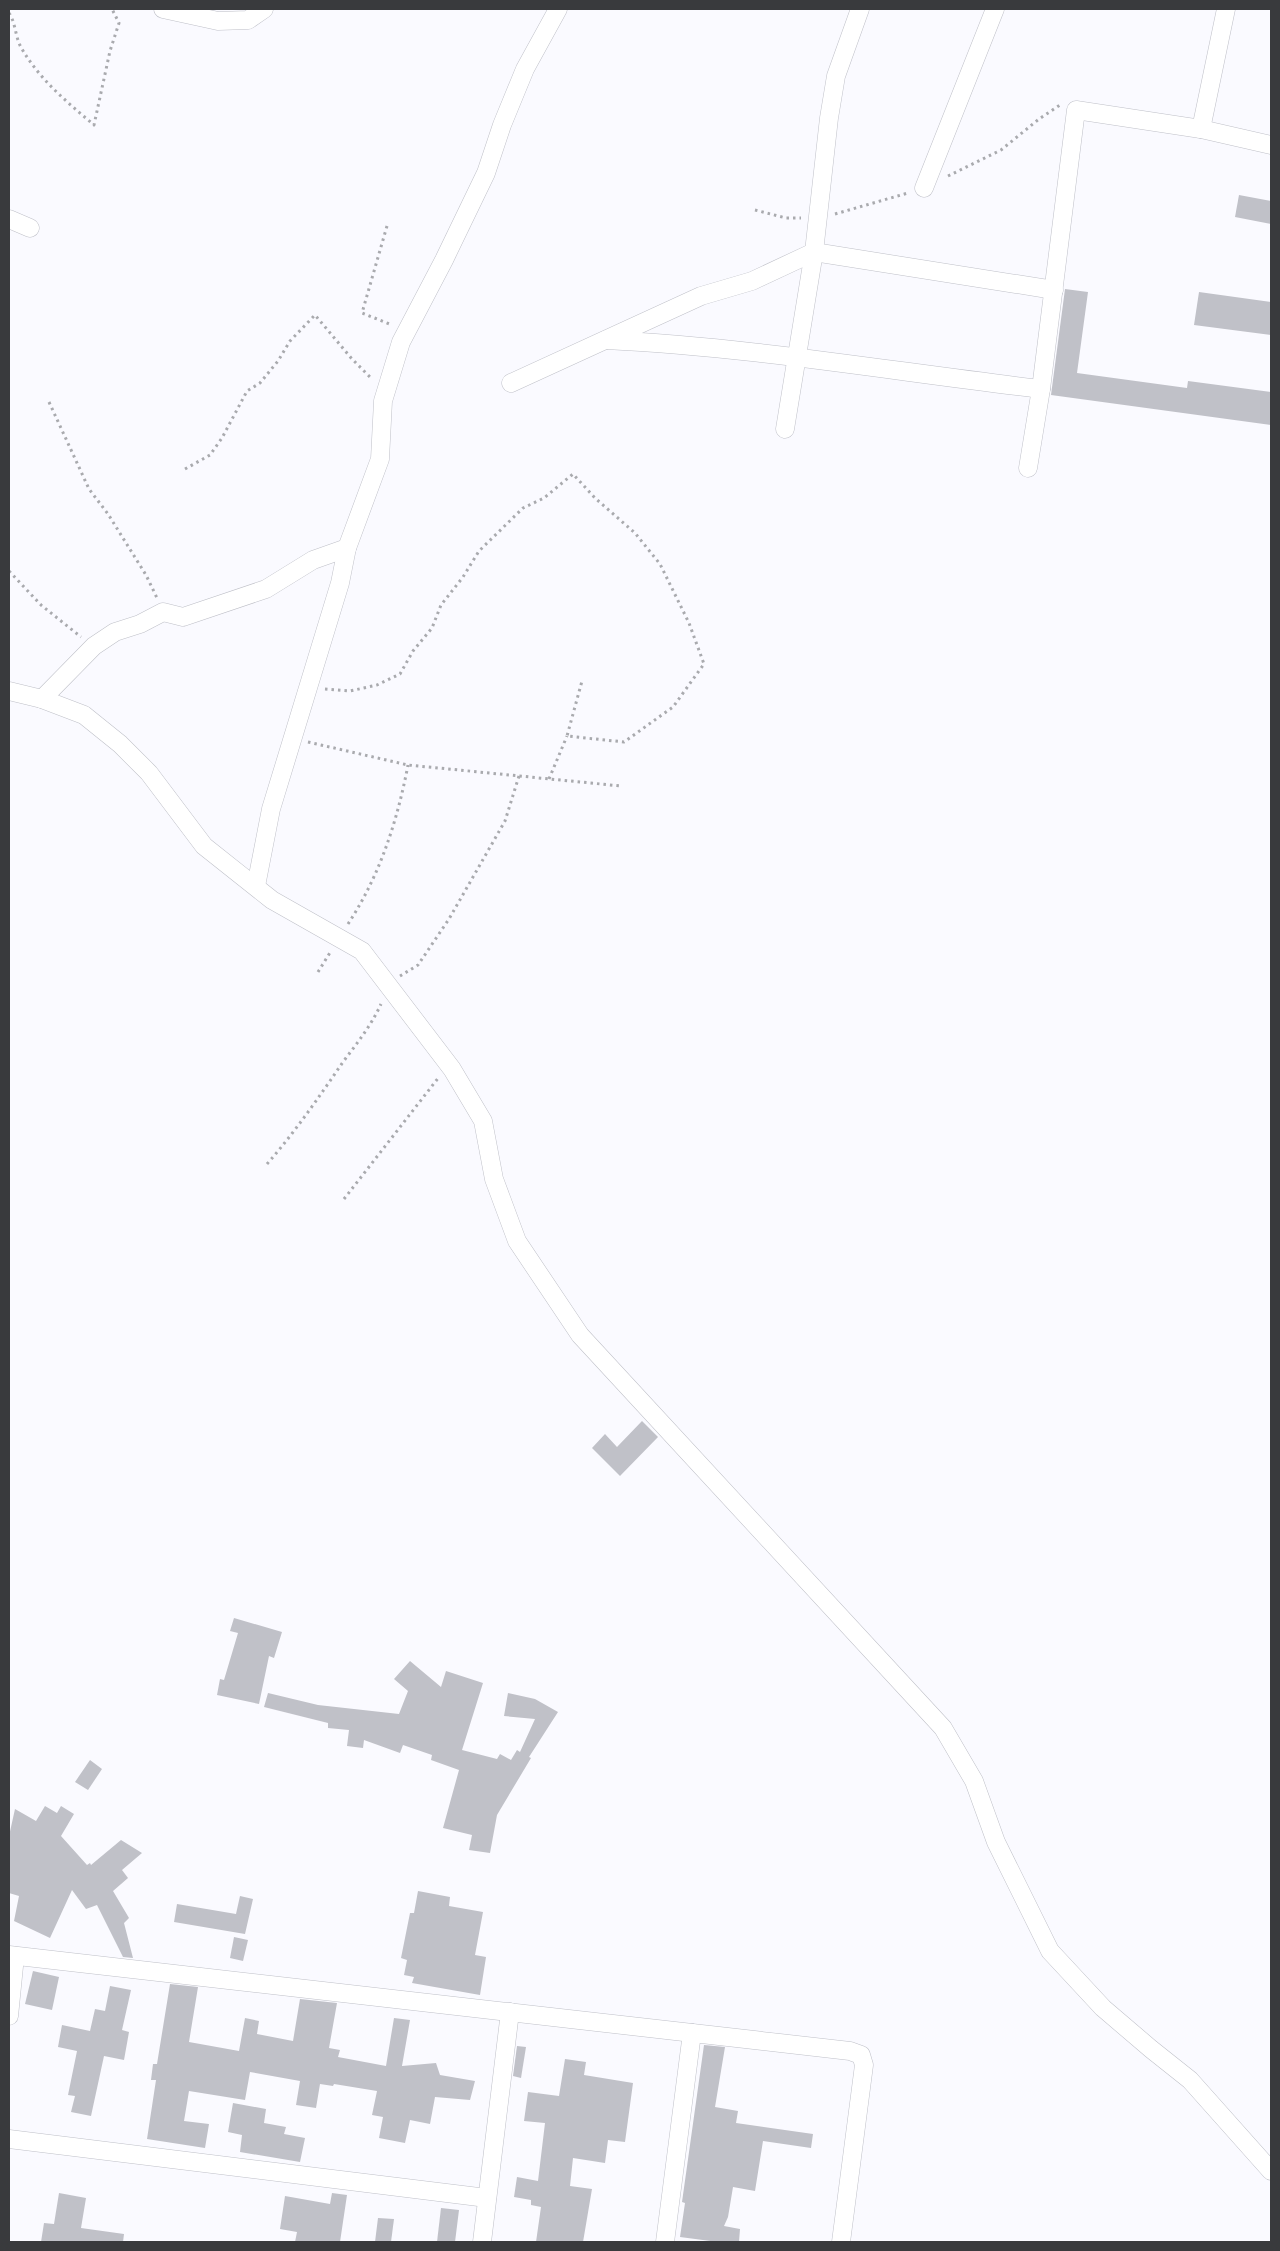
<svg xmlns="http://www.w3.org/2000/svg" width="1280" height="2251" viewBox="0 0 1280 2251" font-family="Jost,sans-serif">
	<rect width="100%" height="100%" fill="#fafaff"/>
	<g fill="#c0c1c8">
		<polygon points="1239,195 1271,201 1271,224 1235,217"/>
		<polygon points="1065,289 1088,292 1077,373 1187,388 1188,381 1271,392 1271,425 1051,395"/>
		<polygon points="1199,292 1271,302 1271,335 1194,325"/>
		<polygon points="642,1421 658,1437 620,1476 592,1448 605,1434 617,1447"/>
		<polygon points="234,1618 282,1632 274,1658 269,1656 259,1704 217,1695 220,1679 224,1680 238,1633 230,1631"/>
		<polygon points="410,1661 441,1687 446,1671 483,1683 462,1750 497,1759 500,1754 511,1760 517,1750 520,1752 535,1719 504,1716 508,1693 535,1699 558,1712 529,1757 531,1758 497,1815 490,1853 469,1850 472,1835 443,1828 459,1770 431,1760 432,1755 403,1745 400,1753 364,1740 363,1748 347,1746 349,1730 328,1728 328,1723 264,1707 268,1693 318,1705 399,1714 408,1691 394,1679"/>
		<polygon points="90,1760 102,1769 88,1790 75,1782"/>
		<polygon points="45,1806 57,1813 61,1806 74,1814 61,1836 87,1865 90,1863 91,1865 121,1840 142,1853 122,1870 128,1878 113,1891 129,1918 124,1923 133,1958 123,1957 97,1905 86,1909 72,1890 50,1938 14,1921 19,1896 9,1893 9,1836 15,1809 36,1821"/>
		<polygon points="418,1891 450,1897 449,1906 483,1912 475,1955 486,1957 480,1995 412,1983 414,1977 404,1975 407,1960 401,1958 410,1913 414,1913"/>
		<polygon points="240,1896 253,1899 245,1934 174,1922 177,1904 236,1914"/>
		<polygon points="234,1937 248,1940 243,1961 230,1958"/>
		<polygon points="33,1971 59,1977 52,2010 25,2004"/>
		<polygon points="170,1984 198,1987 189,2042 239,2051 245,2018 259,2021 257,2034 293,2041 300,1999 337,2003 329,2048 340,2050 338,2057 386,2066 394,2018 410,2020 402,2066 436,2063 440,2075 475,2081 470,2100 435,2097 430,2124 410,2120 405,2143 379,2138 383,2117 372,2115 377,2091 334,2084 333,2086 320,2084 316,2108 296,2105 300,2081 250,2072 245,2100 189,2091 184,2121 209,2124 205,2148 147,2139 156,2080 151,2080 153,2064 157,2064"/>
		<polygon points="110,1986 131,1990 122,2030 129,2032 124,2060 104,2056 91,2116 71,2112 75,2096 68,2095 77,2051 58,2047 62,2025 90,2031 95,2009 105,2011"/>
		<polygon points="704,2045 725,2047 715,2107 738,2111 736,2123 813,2134 811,2148 763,2141 755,2191 733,2187 728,2217 724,2226 740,2229 739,2242 718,2242 680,2237 685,2203 682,2202"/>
		<polygon points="517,2046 526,2047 521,2078 513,2076"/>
		<polygon points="565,2059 586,2062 584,2075 633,2083 625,2142 608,2140 605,2163 573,2158 570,2186 592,2189 583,2242 536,2242 541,2207 531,2205 531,2200 514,2197 517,2177 538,2181 545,2123 524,2121 528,2092 559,2096"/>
		<polygon points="233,2103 266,2109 264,2123 286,2127 284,2134 305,2138 300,2162 240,2152 242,2135 228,2132"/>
		<polygon points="59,2193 86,2198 81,2228 124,2234 123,2242 41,2242 44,2223 54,2224"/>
		<polygon points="332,2193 347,2195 340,2242 295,2242 297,2232 280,2229 285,2196 330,2204"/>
		<polygon points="441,2208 459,2210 455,2242 437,2242"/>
		<polygon points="378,2218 394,2219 391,2242 375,2242"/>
	</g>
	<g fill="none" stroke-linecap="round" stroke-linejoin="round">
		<defs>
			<g id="street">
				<polyline points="163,9 218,21 248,20 264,9"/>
				<polyline points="1201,129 1226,9"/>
				<polyline points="924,188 995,9"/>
				<polyline points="9,219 30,228"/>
				<path d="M606 340C752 347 896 372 1041 389"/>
				<polyline points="511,383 701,296 752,281 814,252 1054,290"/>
				<polyline points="785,429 814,252 829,118 836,76 860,9"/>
				<polyline points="1028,468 1041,389 1076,110 1201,129 1271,145"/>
				<polyline points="9,691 42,699 84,715 120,744 149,773 204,846 272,900 362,951 452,1069 483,1121 494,1179 517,1241 580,1335 943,1728 974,1781 996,1842 1050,1951 1103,2008 1151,2049 1190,2080 1271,2171"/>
				<polyline points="42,699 94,646 115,632 140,624 163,612 183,617 266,589 313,560 347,548 380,459 383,401 401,342 444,260 486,173 502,125 525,69 558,9"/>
				<polyline points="256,886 271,809 340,583 347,548"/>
				<polyline points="9,1955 850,2051 861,2055 864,2065 841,2242"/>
				<polyline points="9,2016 15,1956"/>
				<polyline points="9,2139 487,2198"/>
				<polyline points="482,2242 510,2012"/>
				<polyline points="665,2242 692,2033"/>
			</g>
		</defs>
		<use href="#street" stroke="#bfc0c8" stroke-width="19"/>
		<g stroke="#a9aaae" stroke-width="3" stroke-dasharray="2.5 4" stroke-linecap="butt">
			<path d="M9 13C16 23 15 38 22 49 40 80 67 102 94 125L110 51 119 23 112 9"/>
			<polyline points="948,176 1001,150 1039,119 1060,105"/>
			<polyline points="755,210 786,218 801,218"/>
			<polyline points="835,214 908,193"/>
			<polyline points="387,226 362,313 392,325"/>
			<polyline points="49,402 89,489 108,514 146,575 157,598"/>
			<polyline points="185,469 210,455 222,438 247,391 260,383 278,361 290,341 315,315 352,359 372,379"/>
			<polyline points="9,571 41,605 81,637"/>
			<polyline points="325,689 350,691 377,685 400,674 413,651 432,628 441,605 463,577 479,551 523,508 544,498 573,474 595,498 635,533 660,564 689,623 704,664 673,707 624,742 567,736 582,681"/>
			<polyline points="308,742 408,765 621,786"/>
			<polyline points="549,779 567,736"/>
			<path d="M348 924C380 875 397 822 408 765"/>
			<polyline points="318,972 331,951"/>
			<polyline points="400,976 418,965 449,919 505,821 519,776"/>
			<path d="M267 1164C295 1132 319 1097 343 1062 357 1043 371 1026 381 1004"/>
			<polyline points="344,1199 439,1077"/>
		</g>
		<use href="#street" stroke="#fff" stroke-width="18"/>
	</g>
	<rect width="1280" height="2251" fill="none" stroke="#393a3d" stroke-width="20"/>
</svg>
